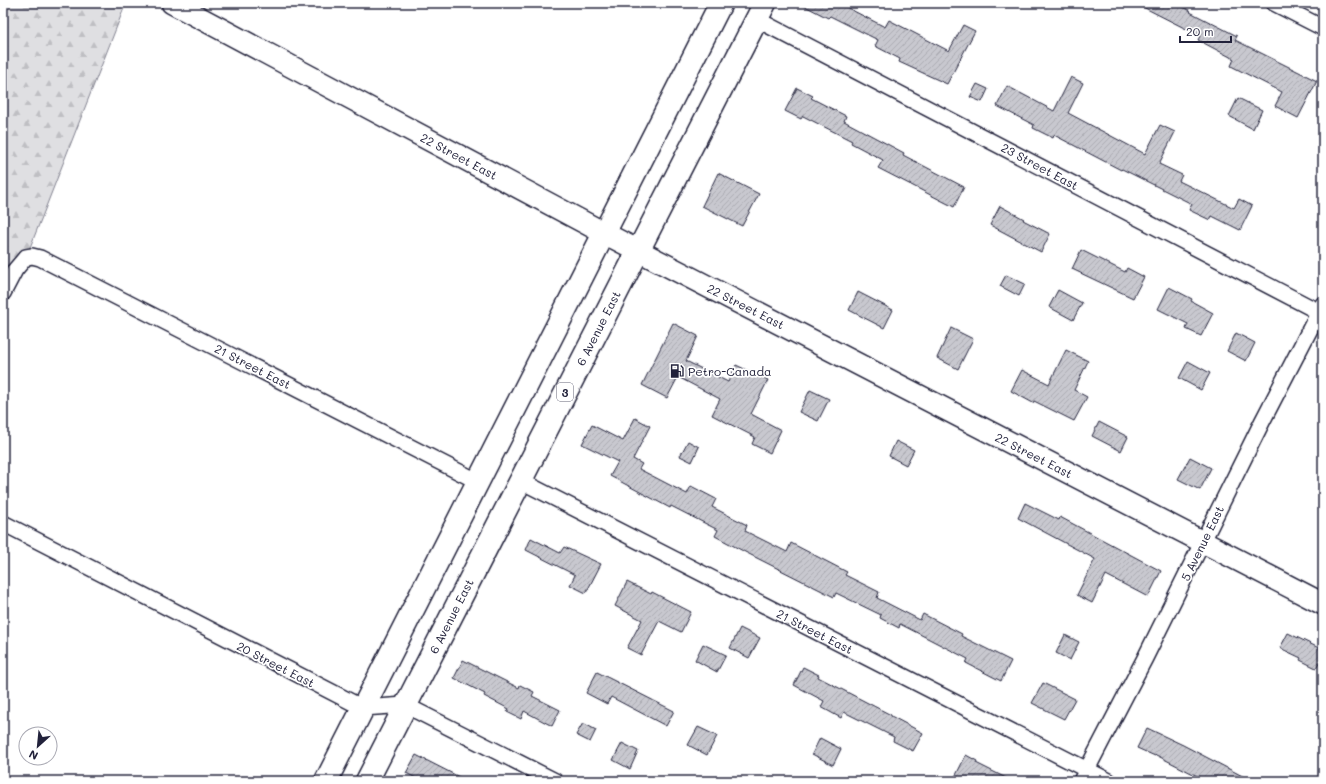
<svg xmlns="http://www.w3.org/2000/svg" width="1326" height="784" viewBox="0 0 1326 784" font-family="Mali,sans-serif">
	<defs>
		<pattern id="forest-firs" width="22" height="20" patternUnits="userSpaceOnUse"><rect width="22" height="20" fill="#dfdfe2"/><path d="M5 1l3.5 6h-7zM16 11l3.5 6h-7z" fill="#bfbfc3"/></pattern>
		<pattern id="building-hatch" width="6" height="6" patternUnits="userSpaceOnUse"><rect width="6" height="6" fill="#c8c8cf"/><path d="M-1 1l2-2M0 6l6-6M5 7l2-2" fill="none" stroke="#acacb3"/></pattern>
	</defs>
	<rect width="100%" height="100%" fill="#fff"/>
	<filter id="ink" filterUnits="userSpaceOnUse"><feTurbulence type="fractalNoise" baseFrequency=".025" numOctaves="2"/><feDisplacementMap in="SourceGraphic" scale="8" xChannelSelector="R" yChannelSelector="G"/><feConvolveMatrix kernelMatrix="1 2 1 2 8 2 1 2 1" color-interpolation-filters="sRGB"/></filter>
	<g filter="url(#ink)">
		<polygon fill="url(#forest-firs)" stroke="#80808e" points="3,3 126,3 29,250 3,303"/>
		<g fill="url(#building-hatch)" stroke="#22223b">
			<polygon points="799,3 838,3 885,27 889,20 949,51 963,25 975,31 947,84 899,62 900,59 875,46 878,40 830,16 828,18"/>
			<polygon points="1135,3 1175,3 1191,11 1190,12 1237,36 1235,40 1317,81 1298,118 1275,106 1282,92 1231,66 1234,59 1198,40 1200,36"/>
			<polygon points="1071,77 1083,83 1068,113 1145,154 1160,125 1175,132 1159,164 1182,175 1179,181 1234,208 1239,199 1252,206 1240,230 1212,216 1210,220 1189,210 1192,204 1122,169 1121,170 1054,135 1053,138 1033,128 1034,125 997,106 1007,86 1054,111"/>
			<polygon points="977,84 988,89 982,102 970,97"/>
			<polygon points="797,88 813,96 811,98 846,116 844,121 904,153 903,155 964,187 954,207 878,168 883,160 851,143 852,141 803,116 801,119 785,111"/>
			<polygon points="1238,98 1262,110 1253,129 1229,116"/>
			<polygon points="718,173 759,194 742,226 702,206"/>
			<polygon points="1000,206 1024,219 1023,220 1050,234 1041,252 990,225"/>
			<polygon points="1081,250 1125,272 1127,268 1144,277 1133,298 1072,269"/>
			<polygon points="1006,275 1025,284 1019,296 1000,286"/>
			<polygon points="1169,287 1192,299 1191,301 1213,313 1201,336 1186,329 1188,324 1158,309"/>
			<polygon points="1058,290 1082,303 1073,320 1049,307"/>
			<polygon points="858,292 893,310 884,328 849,310"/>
			<polygon points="673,323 698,336 686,361 728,382 736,365 768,380 751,414 781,430 770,453 752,444 755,437 712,415 720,399 678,377 667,398 642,385"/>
			<polygon points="951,328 973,339 958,369 937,358"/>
			<polygon points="1236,333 1255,343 1246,361 1227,351"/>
			<polygon points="1066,350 1088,361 1074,390 1087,397 1074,421 1034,401 1033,403 1011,391 1022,370 1049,384"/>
			<polygon points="1188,361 1210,373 1201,390 1179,378"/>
			<polygon points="810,390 829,399 818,421 799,412"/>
			<polygon points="635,418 650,426 633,459 642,464 639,469 687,494 691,486 716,499 712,507 747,525 745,531 787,552 791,543 847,572 845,575 879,592 877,598 920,620 923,614 962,634 961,636 1011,661 1001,681 966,663 968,659 900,624 899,628 880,618 881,615 836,593 834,597 745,552 715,536 718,530 671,506 670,508 610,476 618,462 582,444 592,425 623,441"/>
			<polygon points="1099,422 1128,437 1121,451 1092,436"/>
			<polygon points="688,441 699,447 692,462 680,456"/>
			<polygon points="896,441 914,450 906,465 889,456"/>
			<polygon points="1190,457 1211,468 1200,490 1178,479"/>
			<polygon points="1025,503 1059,520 1060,517 1161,571 1148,597 1106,575 1092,603 1077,595 1095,559 1018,518"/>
			<polygon points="531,538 560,553 564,547 601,564 586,593 570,585 575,575 526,550"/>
			<polygon points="627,582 651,594 652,592 691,612 681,632 659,621 641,655 627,648 642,620 615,606"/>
			<polygon points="740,628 760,638 749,658 730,648"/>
			<polygon points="1288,633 1323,650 1323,655 1316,668 1300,660 1301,658 1280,648"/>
			<polygon points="1065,635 1079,642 1070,660 1056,653"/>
			<polygon points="703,644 726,655 717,672 695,660"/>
			<polygon points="463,660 519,688 520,685 534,692 532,696 560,710 552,726 524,711 521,719 507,712 509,709 484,696 485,694 454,678"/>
			<polygon points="803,667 819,675 818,677 891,715 891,716 923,733 913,751 893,741 894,737 844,712 841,718 821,707 824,701 794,685"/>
			<polygon points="597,672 674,711 666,726 611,697 607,704 586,693"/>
			<polygon points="1043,683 1075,699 1064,719 1032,703"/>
			<polygon points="583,723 596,730 590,742 576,735"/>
			<polygon points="698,727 717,736 707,755 688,745"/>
			<polygon points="1147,728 1183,745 1252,781 1207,781 1156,755 1155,756 1137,748"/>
			<polygon points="820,738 841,749 833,765 812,754"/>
			<polygon points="622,743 638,751 630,769 613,760"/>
			<polygon points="416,755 467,781 422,781 406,773"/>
			<polygon points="966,755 977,761 976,763 1012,781 953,781"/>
		</g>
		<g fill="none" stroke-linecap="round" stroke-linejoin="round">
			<defs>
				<g id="street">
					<polyline points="1274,3 1323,28"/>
					<polyline points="756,19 1323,314"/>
					<polyline points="3,293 15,270 26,257 32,256 40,258 479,482"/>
					<polyline points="521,481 1109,781"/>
					<polyline points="3,523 363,708 405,705 555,781"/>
					<polyline points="1081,781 1145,658 1262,422 1323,304"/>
				</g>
				<polyline id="secondary" points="172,3 604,233 1323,604"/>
				<g id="primary">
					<polyline points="326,781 721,3"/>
					<polyline points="367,781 765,3"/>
				</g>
			</defs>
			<use href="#street" stroke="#22223b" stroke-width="18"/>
			<use href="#secondary" stroke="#22223b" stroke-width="24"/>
			<use href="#primary" stroke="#22223b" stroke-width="25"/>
			<use href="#street" stroke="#fff" stroke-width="15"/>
			<use href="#secondary" stroke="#fff" stroke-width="21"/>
			<use href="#primary" stroke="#fff" stroke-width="22"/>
		</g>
	</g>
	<defs>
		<symbol id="fuel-bare" viewBox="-9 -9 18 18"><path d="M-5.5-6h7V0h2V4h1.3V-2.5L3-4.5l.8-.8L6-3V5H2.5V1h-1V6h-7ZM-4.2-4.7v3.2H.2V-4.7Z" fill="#22223b" stroke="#fff" stroke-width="2.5" paint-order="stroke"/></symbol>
	</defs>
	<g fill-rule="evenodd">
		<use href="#fuel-bare" x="667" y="361" width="20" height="20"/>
	</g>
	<g text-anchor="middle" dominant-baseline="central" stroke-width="3.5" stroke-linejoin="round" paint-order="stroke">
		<rect fill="#fff" stroke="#646476" stroke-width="1" x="557" y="383" width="16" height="18" rx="3"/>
		<g font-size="11" font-weight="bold" fill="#22223b">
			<text x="565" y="392">3</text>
		</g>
		<g font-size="12" fill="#22223b" stroke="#fff">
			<text transform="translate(459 156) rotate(28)">22 Street East</text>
			<text transform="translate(1040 166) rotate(28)">23 Street East</text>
			<text transform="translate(746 306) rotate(27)">22 Street East</text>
			<text transform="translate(598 328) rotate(-63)">6 Avenue East</text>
			<text transform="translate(253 366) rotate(27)">21 Street East</text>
			<text transform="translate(1034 455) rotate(27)">22 Street East</text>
			<text transform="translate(1202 543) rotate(-64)">5 Avenue East</text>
			<text transform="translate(451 616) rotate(-63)">6 Avenue East</text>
			<text transform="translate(815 631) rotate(27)">21 Street East</text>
			<text transform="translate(276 664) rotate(27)">20 Street East</text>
		</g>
		<g font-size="12" fill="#22223b" stroke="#fff" text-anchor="start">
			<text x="688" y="371">Petro-Canada</text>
		</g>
	</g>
	<rect width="1326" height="784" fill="none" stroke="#fff" stroke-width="16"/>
	<rect x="8" y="8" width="1310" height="768" fill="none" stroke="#22223b" stroke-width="1.5" filter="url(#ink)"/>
	<g transform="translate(38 746) rotate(207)"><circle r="19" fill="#ffffff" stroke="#a7a7b1"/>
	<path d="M0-3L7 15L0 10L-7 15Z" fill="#22223b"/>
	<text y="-6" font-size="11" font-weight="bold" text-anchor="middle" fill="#22223b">N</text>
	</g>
	<path d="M1180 36v6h51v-6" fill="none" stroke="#22223b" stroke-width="2"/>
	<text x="1186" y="36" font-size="12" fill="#22223b" stroke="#ffffff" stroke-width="3" paint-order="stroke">20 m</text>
</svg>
